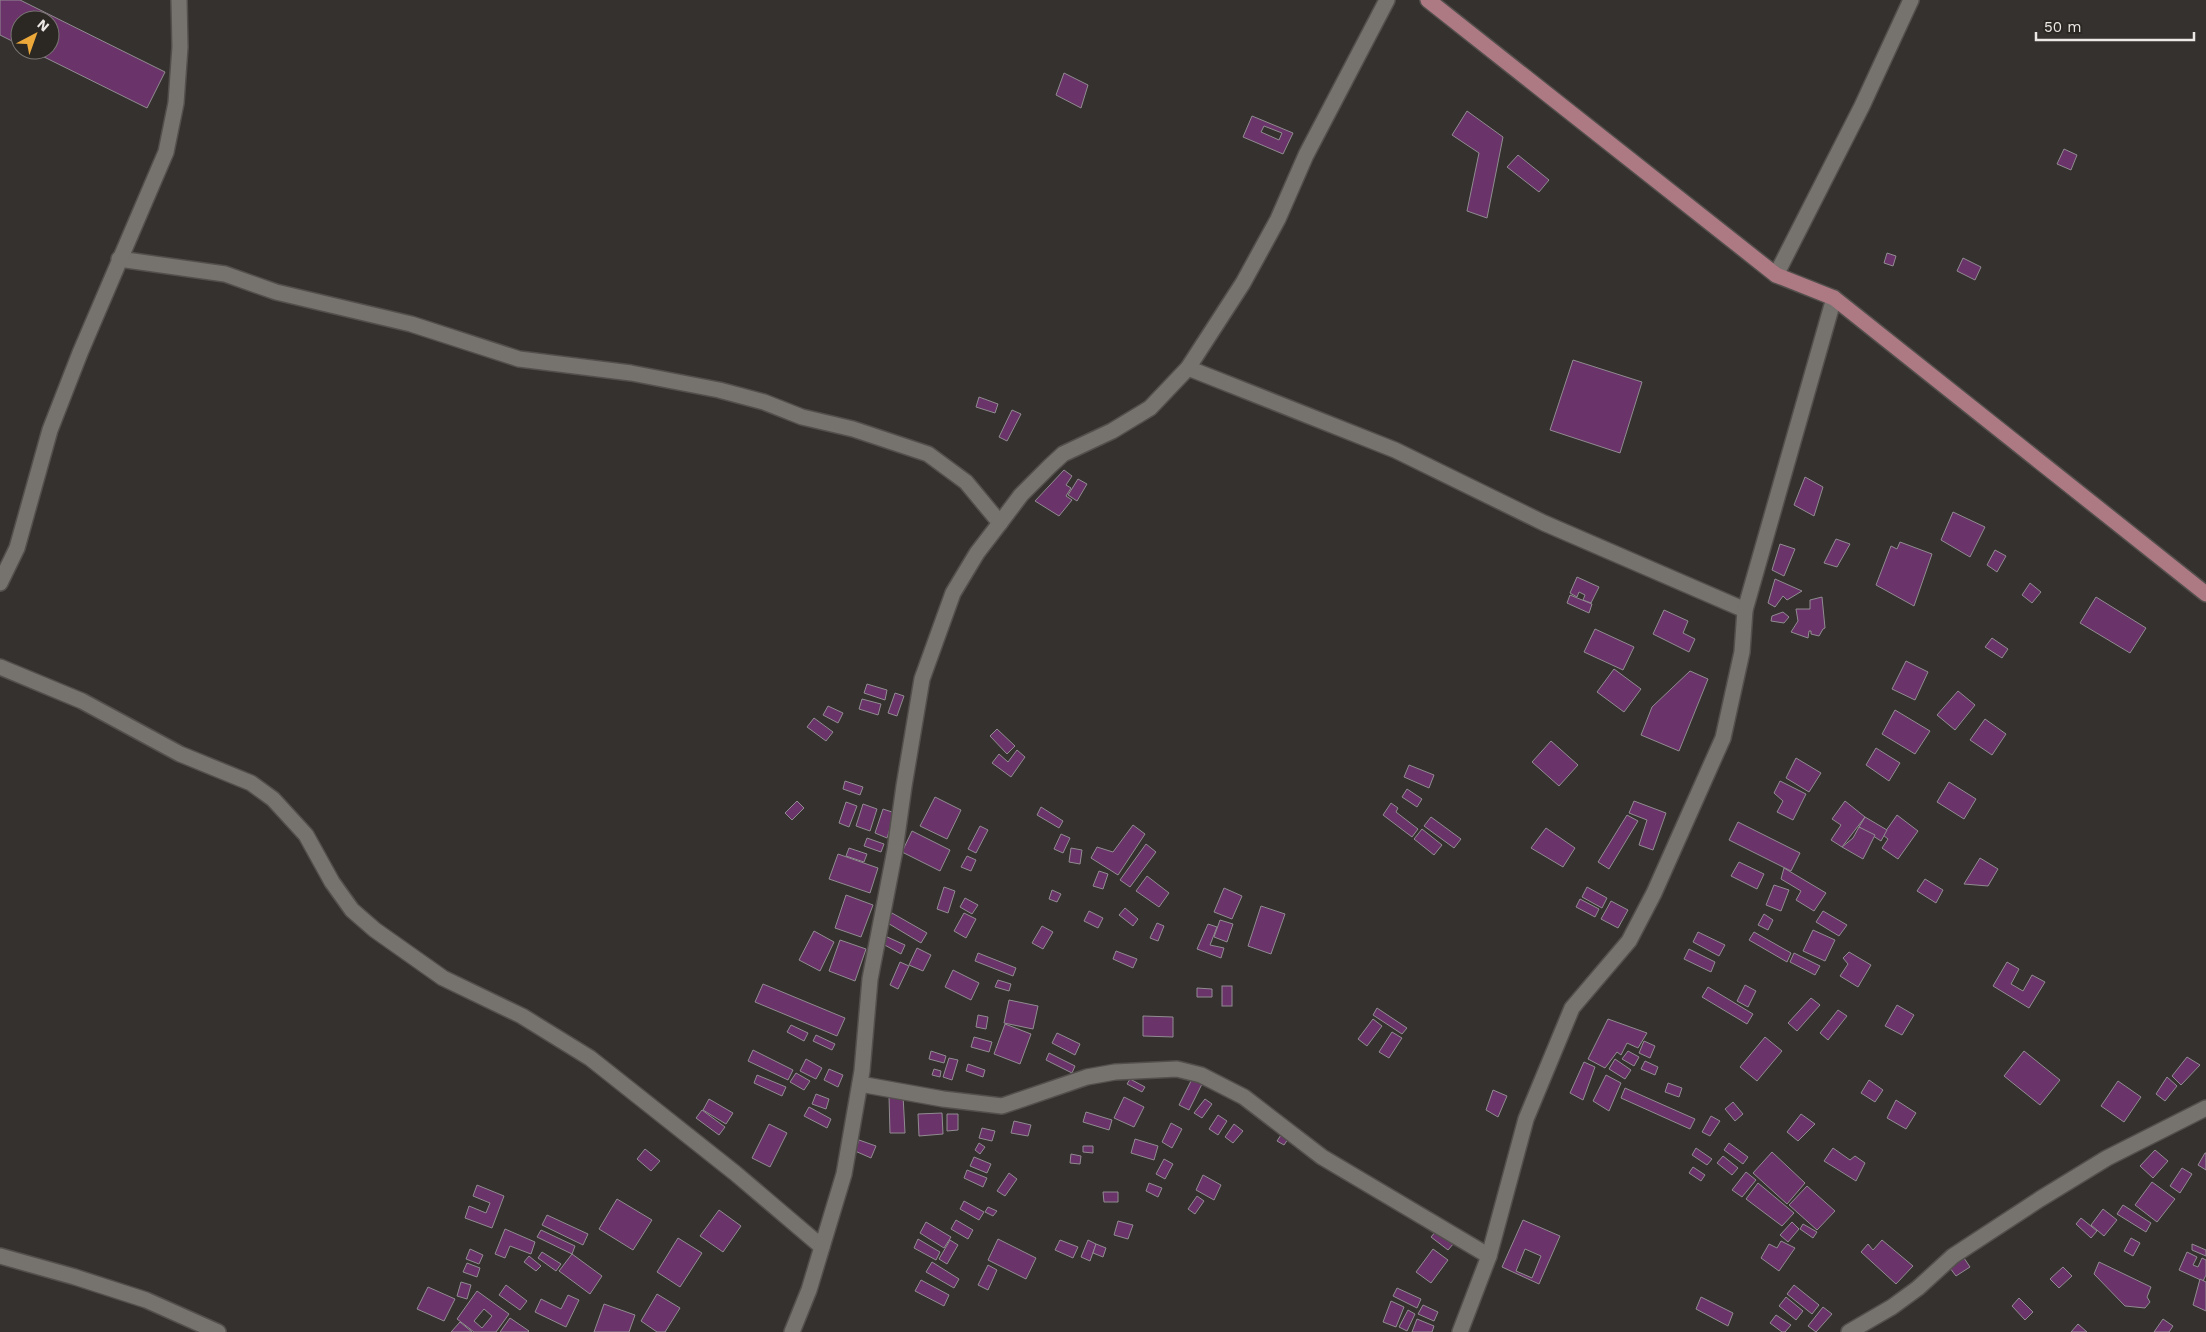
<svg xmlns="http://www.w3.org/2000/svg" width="2206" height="1332" viewBox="0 0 2206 1332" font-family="'Work Sans',sans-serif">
	<rect width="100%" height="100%" fill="#35312e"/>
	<g fill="#6a3369" stroke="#918c91" fill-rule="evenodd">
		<polygon points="0,0 20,0 165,72 147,108 30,50 50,50 50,20 20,20 20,45 0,35"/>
		<polygon points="1064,73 1088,85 1081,108 1056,95"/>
		<polygon points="1467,111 1503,137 1487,218 1467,211 1479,153 1452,135"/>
		<path d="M1252 116 1293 133 1283 154 1243 137ZM1264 126 1282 133 1279 140 1261 132Z"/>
		<polygon points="2064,149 2077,155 2071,170 2057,164"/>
		<polygon points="1518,155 1549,180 1539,192 1507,167"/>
		<polygon points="1887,253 1896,256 1893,266 1884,263"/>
		<polygon points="1963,258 1981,267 1975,280 1957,271"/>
		<polygon points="1573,360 1642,382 1620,453 1550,430"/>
		<polygon points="979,397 998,404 995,413 976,407"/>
		<polygon points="1012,410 1021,414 1007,441 999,437"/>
		<polygon points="1064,470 1072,476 1066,485 1071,488 1066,496 1072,500 1059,516 1035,501"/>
		<polygon points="1805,477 1823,487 1814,516 1794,505"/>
		<polygon points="1078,479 1087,484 1077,501 1068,495"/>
		<polygon points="1953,512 1985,527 1970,557 1941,540"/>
		<polygon points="1836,539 1850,544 1837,567 1824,563"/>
		<polygon points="1900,542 1932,554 1914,606 1876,585 1891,546 1897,549"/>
		<polygon points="1780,544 1795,549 1784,576 1772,570"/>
		<polygon points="1995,550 2006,556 1997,572 1987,565"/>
		<polygon points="1577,577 1599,587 1591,603 1583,600 1585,595 1579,592 1577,597 1570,593"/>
		<polygon points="1775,579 1802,591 1787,600 1783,596 1775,607 1768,603"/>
		<polygon points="2030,583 2041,592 2032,603 2022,595"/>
		<polygon points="1570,595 1592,604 1589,613 1567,603"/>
		<polygon points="1822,597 1825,628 1823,629 1819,636 1811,634 1811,631 1809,631 1808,638 1791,632 1798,621 1796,609 1810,609 1810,600"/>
		<polygon points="2096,597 2146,628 2130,653 2080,623"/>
		<polygon points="1664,610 1688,621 1683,633 1695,639 1689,652 1653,634"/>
		<polygon points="1783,612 1789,617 1784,623 1771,621 1772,616"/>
		<polygon points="1595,629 1634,647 1623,670 1584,652"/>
		<polygon points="1992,638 2008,649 2002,658 1985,647"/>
		<polygon points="1906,661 1928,672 1915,700 1892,689"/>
		<polygon points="1614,669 1641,689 1624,712 1597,692"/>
		<polygon points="1690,671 1708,679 1679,751 1641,735 1652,707"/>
		<polygon points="867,684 887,690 885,700 864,693"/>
		<polygon points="1958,691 1975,705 1955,730 1937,715"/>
		<polygon points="895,693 904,696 897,716 888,713"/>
		<polygon points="862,699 881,704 878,715 859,709"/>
		<polygon points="828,706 843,713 838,723 823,715"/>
		<polygon points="1895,710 1930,731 1915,754 1882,734"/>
		<polygon points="814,718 833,732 826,741 807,727"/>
		<polygon points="1985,719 2006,734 1992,755 1970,740"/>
		<polygon points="997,729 1015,746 1007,754 990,736"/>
		<polygon points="1551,741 1578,765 1559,786 1532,762"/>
		<polygon points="1876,748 1900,763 1889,781 1866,765"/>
		<polygon points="1017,750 1025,757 1011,777 992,763 999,754 1008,762"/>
		<polygon points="1796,758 1821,773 1809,792 1786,778"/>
		<polygon points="1409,765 1434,775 1429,788 1404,777"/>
		<polygon points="845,781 863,787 860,795 843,789"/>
		<polygon points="1780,781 1806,794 1793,820 1777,812 1783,801 1774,793"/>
		<polygon points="1949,782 1976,799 1964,819 1937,802"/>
		<polygon points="1407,789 1422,799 1417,807 1402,797"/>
		<polygon points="935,797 961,810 947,839 920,826"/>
		<polygon points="797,801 804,808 792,820 785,813"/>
		<polygon points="1634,801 1666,813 1653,850 1639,845 1647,820 1629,813"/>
		<polygon points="1845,801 1865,817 1842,847 1831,840 1841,825 1832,819"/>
		<polygon points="846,802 857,806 849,827 839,823"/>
		<polygon points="1391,803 1398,808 1396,812 1418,829 1412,837 1383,815"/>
		<polygon points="863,804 877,809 870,831 856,826"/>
		<polygon points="1041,807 1063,821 1059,828 1037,815"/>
		<polygon points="883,809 895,813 887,838 875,833"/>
		<polygon points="1627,815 1638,821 1609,869 1598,862"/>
		<polygon points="1897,815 1918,831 1898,859 1882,848 1888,839 1883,835"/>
		<polygon points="1431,817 1461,839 1454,848 1424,826"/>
		<polygon points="1865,817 1887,830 1881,841 1859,827"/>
		<polygon points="1738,822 1800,853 1791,871 1729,840"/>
		<polygon points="1133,825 1145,834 1118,875 1091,858 1097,847 1113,852"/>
		<polygon points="980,826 988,830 976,853 968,849"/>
		<polygon points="1859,827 1875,835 1863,859 1842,847 1853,838"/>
		<polygon points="1546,828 1575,848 1563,867 1531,848"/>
		<polygon points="1422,829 1442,845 1434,855 1414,839"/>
		<polygon points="912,831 950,850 940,871 902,852"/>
		<polygon points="1061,834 1070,838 1063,853 1054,849"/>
		<polygon points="867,838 884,844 881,852 864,846"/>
		<polygon points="1146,844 1156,852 1130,887 1120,880"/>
		<polygon points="849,848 867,854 864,862 846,856"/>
		<polygon points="1071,848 1082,850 1080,864 1069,862"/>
		<polygon points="838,854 878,868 870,893 829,879"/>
		<polygon points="967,856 976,860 971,871 961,867"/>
		<polygon points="1980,858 1998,869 1988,886 1964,884"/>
		<polygon points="1739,862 1764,874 1757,889 1731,876"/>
		<polygon points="1784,868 1826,893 1814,911 1796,900 1801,891 1781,879"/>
		<polygon points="1099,871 1108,874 1103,889 1093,886"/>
		<polygon points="1147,876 1169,893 1159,907 1136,891"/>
		<polygon points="1925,879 1943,890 1936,903 1917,891"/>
		<polygon points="1774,885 1789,890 1781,911 1766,905"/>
		<polygon points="944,887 955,891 948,913 937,909"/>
		<polygon points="1587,887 1607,898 1602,908 1582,897"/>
		<polygon points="1224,888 1242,896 1232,919 1214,912"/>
		<polygon points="1052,890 1061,894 1057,902 1049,899"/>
		<polygon points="846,895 873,905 861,937 835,928"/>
		<polygon points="965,898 978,905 972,914 960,907"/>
		<polygon points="1580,899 1599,909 1595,917 1576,907"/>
		<polygon points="1611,901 1628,910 1618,928 1601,919"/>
		<polygon points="1261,906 1285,914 1271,954 1248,946"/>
		<polygon points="1125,908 1138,919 1133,926 1119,915"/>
		<polygon points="1089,911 1103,918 1098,928 1084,921"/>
		<polygon points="1823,911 1847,925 1839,936 1816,922"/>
		<polygon points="892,913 927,933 921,943 886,922"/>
		<polygon points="964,913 976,919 966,938 954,931"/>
		<polygon points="1764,914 1773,920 1768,930 1758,925"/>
		<polygon points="1220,920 1233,924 1227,942 1214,937"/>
		<polygon points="1157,923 1164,926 1158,941 1150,938"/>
		<polygon points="1208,924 1217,927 1210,945 1224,948 1221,958 1197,949"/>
		<polygon points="1042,926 1053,932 1043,949 1032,943"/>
		<polygon points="1813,930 1835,940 1825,961 1803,951"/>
		<polygon points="814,931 834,942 820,971 799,960"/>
		<polygon points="1698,932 1725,945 1719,956 1693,942"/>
		<polygon points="1754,932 1791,953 1787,962 1749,940"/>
		<polygon points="885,936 905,945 901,954 881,943"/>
		<polygon points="840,940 866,949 855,981 829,971"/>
		<polygon points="917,948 931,955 923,971 909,965"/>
		<polygon points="1689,949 1715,962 1711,972 1684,959"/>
		<polygon points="1116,951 1137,959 1133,968 1113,959"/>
		<polygon points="1849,952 1871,965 1858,987 1840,976 1848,964 1843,958"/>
		<polygon points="978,953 1016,968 1013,976 975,961"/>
		<polygon points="1794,953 1820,966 1815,975 1790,962"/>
		<polygon points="900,962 909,966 898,989 890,985"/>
		<polygon points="2007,962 2019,969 2011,984 2023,991 2032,975 2045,982 2029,1008 1993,986"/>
		<polygon points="953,970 979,983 971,1000 945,987"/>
		<polygon points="998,980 1011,984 1009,991 995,987"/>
		<polygon points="763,984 845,1018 837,1036 755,1002"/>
		<polygon points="1745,985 1756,991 1748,1007 1737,1001"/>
		<rect x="1222" y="986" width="10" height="20"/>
		<polygon points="1708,987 1753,1014 1747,1024 1702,997"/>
		<polygon points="1197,988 1212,989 1212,997 1197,997"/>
		<polygon points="1811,998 1820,1005 1797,1031 1788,1023"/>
		<polygon points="1009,1000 1038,1006 1033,1029 1004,1023"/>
		<polygon points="1897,1005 1914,1015 1902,1035 1885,1026"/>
		<polygon points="1377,1008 1407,1028 1402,1034 1373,1015"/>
		<polygon points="1838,1010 1847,1016 1828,1040 1820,1033"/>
		<polygon points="978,1015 988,1017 986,1029 976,1027"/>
		<polygon points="1143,1016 1173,1017 1173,1037 1143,1036"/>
		<polygon points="1373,1019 1382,1026 1367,1046 1358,1039"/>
		<polygon points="1608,1019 1647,1033 1638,1048 1627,1043 1621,1055 1617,1052 1605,1068 1588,1059"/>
		<polygon points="1005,1024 1031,1034 1020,1064 994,1054"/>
		<polygon points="791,1025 808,1033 804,1041 787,1032"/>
		<polygon points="1392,1032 1402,1038 1389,1058 1379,1052"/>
		<polygon points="1057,1033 1080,1044 1075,1055 1052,1043"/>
		<polygon points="816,1035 835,1044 832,1050 813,1041"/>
		<polygon points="974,1037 992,1042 989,1052 971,1047"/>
		<polygon points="1765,1037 1782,1051 1757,1081 1740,1067"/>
		<polygon points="1644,1041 1655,1046 1650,1058 1639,1053"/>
		<polygon points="753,1050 793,1070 788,1080 748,1061"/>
		<polygon points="931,1051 946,1056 944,1063 929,1059"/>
		<polygon points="1628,1051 1639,1057 1634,1066 1622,1059"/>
		<polygon points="2024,1051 2060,1080 2040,1105 2004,1076"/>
		<polygon points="1049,1053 1075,1066 1072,1073 1046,1060"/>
		<polygon points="2187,1057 2200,1065 2181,1085 2172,1076"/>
		<polygon points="949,1058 958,1060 952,1080 943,1077"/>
		<polygon points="806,1059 822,1068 816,1079 800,1071"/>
		<polygon points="1615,1059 1631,1070 1625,1079 1609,1069"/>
		<polygon points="1645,1061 1658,1067 1655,1075 1641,1069"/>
		<polygon points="1584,1062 1595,1067 1583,1100 1570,1093"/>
		<polygon points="968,1064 985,1070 983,1077 966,1071"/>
		<polygon points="829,1069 843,1075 838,1087 824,1080"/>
		<polygon points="934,1069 941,1071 940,1077 932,1075"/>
		<polygon points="796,1073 810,1081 804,1090 790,1082"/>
		<polygon points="757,1075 786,1087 782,1096 754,1083"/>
		<polygon points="1606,1075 1621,1083 1609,1111 1593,1101"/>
		<polygon points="2167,1077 2177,1086 2165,1101 2156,1094"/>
		<polygon points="1130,1079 1145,1087 1142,1092 1127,1084"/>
		<polygon points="1192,1079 1202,1084 1189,1110 1179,1105"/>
		<polygon points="1869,1080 1883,1090 1875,1102 1861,1093"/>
		<polygon points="2118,1081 2141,1097 2124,1122 2101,1106"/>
		<polygon points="1668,1083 1682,1088 1679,1097 1665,1092"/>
		<polygon points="1625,1088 1695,1119 1690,1129 1621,1098"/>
		<polygon points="1493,1090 1507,1096 1498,1117 1486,1110"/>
		<polygon points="816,1094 829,1099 826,1109 812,1104"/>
		<polygon points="903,1095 905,1133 890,1133 889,1096"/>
		<polygon points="1124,1097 1144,1107 1134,1127 1114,1118"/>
		<polygon points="709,1099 733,1113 726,1124 703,1110"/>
		<polygon points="1205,1099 1212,1104 1202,1118 1194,1113"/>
		<polygon points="1896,1100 1916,1113 1906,1129 1887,1118"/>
		<polygon points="1733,1102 1743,1114 1735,1121 1725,1109"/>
		<polygon points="809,1107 831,1119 827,1128 804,1116"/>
		<polygon points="702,1110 725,1127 719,1135 696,1118"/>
		<polygon points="1086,1112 1112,1120 1109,1130 1083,1122"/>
		<polygon points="942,1113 943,1134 919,1136 918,1114"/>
		<polygon points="947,1114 958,1114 958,1130 947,1131"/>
		<polygon points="1801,1114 1815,1124 1798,1141 1787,1132"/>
		<polygon points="1218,1115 1227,1121 1218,1135 1209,1129"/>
		<polygon points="1711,1116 1720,1121 1710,1136 1702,1132"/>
		<polygon points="1014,1121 1031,1125 1028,1136 1011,1133"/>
		<polygon points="1171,1123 1182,1129 1172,1148 1162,1142"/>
		<polygon points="769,1124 787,1133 770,1167 752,1158"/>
		<polygon points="1234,1124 1243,1131 1233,1143 1225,1137"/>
		<polygon points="982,1128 995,1131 992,1141 979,1138"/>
		<polygon points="1283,1132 1290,1136 1284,1145 1277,1141"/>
		<polygon points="1135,1139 1158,1146 1154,1160 1131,1153"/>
		<polygon points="859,1140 876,1146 871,1158 855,1151"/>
		<polygon points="979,1143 985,1147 980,1154 975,1150"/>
		<polygon points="1729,1143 1748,1157 1743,1164 1724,1150"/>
		<polygon points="1083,1146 1093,1146 1093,1153 1083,1152"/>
		<polygon points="1696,1148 1712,1159 1707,1165 1692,1155"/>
		<polygon points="1833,1148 1850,1160 1855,1156 1865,1163 1856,1181 1824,1161"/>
		<polygon points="645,1149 660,1161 651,1171 637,1159"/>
		<polygon points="2155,1150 2168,1161 2153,1178 2140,1166"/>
		<polygon points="1772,1152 1805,1183 1787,1204 1753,1173"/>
		<polygon points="2205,1153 2206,1153 2206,1170 2198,1165"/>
		<polygon points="1071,1154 1081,1156 1080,1164 1070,1163"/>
		<polygon points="1723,1156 1738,1168 1732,1175 1717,1163"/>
		<polygon points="974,1157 991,1164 987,1173 970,1166"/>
		<polygon points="1164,1159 1173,1164 1165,1179 1156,1174"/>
		<polygon points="1693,1167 1705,1175 1701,1181 1689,1173"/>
		<polygon points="2182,1168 2192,1174 2180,1193 2170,1186"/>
		<polygon points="967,1170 987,1178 983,1187 964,1178"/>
		<polygon points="1746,1172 1756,1180 1742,1197 1732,1190"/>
		<polygon points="1009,1173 1017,1179 1005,1196 997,1191"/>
		<polygon points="1203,1175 1221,1185 1214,1200 1196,1190"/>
		<polygon points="2152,1182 2175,1199 2157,1222 2135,1205"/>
		<polygon points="1149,1183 1162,1188 1158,1197 1146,1191"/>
		<polygon points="1758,1183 1794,1213 1782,1226 1746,1199"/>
		<polygon points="477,1185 504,1196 492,1228 465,1218 469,1206 486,1213 490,1203 473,1196"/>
		<polygon points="1807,1186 1835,1211 1817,1230 1789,1205"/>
		<polygon points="1103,1192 1118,1192 1118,1202 1104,1202"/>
		<polygon points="1197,1196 1204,1201 1195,1214 1188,1209"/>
		<polygon points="617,1199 652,1220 633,1250 599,1229"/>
		<polygon points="964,1201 984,1212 979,1220 960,1209"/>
		<polygon points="2123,1205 2151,1223 2146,1232 2117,1214"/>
		<polygon points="988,1207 997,1211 993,1216 985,1212"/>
		<polygon points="2103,1209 2117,1220 2104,1236 2091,1225"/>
		<polygon points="719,1210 741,1226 723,1252 700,1236"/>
		<polygon points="547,1215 588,1234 583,1245 542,1225"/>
		<polygon points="2081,1218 2097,1231 2091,1238 2076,1224"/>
		<polygon points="956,1220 973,1230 968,1239 951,1229"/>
		<path d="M1523 1220 1560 1236 1539 1284 1502 1267ZM1525 1249 1541 1256 1532 1278 1516 1271Z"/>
		<polygon points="1118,1221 1133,1225 1128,1239 1114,1235"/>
		<polygon points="926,1222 951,1237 944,1248 920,1233"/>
		<polygon points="1792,1222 1799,1229 1788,1242 1780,1235"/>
		<polygon points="1803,1224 1817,1232 1813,1238 1800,1229"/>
		<polygon points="505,1229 535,1242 531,1254 510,1246 505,1258 495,1254"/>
		<polygon points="541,1230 575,1246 572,1254 537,1237"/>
		<polygon points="1437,1230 1454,1243 1448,1250 1431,1237"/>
		<polygon points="678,1238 702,1253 680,1287 657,1272"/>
		<polygon points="2131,1238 2140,1243 2133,1256 2124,1251"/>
		<polygon points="918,1239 940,1252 936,1260 914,1248"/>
		<polygon points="998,1239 1036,1258 1026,1279 988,1260"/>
		<polygon points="950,1240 958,1245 947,1264 939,1259"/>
		<polygon points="1060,1240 1078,1247 1073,1258 1055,1250"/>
		<polygon points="1088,1240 1096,1244 1090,1261 1081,1257"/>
		<polygon points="1882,1240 1913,1266 1896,1284 1861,1252 1868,1244 1873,1250"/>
		<polygon points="1781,1241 1795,1248 1779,1271 1761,1258 1769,1244 1777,1248"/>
		<polygon points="1096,1244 1106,1248 1103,1257 1093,1253"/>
		<polygon points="2192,1244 2206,1250 2206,1256 2192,1250"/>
		<polygon points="470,1249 483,1255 479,1264 466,1259"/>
		<polygon points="1433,1249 1448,1260 1431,1283 1416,1272"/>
		<polygon points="542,1252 561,1264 556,1271 538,1258"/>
		<polygon points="2187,1252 2197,1257 2193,1265 2198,1267 2202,1258 2206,1260 2206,1275 2203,1281 2179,1270"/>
		<polygon points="572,1254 602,1276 590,1294 559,1271"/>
		<polygon points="529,1256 541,1266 536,1271 524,1262"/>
		<polygon points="1964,1258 1970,1267 1956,1276 1950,1268"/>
		<polygon points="932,1262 959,1279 954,1288 926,1272"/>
		<polygon points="2099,1262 2151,1287 2147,1297 2150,1302 2145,1308 2125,1306 2094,1274"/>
		<polygon points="467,1263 480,1268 477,1277 463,1272"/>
		<polygon points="988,1265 997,1270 988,1290 978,1285"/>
		<polygon points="2063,1267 2072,1276 2059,1288 2050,1279"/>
		<polygon points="2200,1279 2206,1282 2206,1311 2193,1305"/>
		<polygon points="921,1280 949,1295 944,1306 915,1291"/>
		<polygon points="461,1282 471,1285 467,1299 457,1296"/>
		<polygon points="506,1285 527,1301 520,1310 499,1295"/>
		<polygon points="1794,1285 1819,1305 1812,1314 1787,1294"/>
		<polygon points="428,1287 455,1299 444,1321 417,1309"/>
		<polygon points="1397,1288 1421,1299 1417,1308 1393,1296"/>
		<path d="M477 1291 509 1314 496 1332H474L457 1319ZM484 1309 492 1316 482 1328 474 1321Z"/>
		<polygon points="657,1294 680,1308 665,1332 657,1332 641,1321"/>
		<polygon points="568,1295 579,1300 566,1327 535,1312 541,1299 561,1309"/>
		<polygon points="1701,1297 1733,1313 1728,1326 1696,1309"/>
		<polygon points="1786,1297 1803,1311 1796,1320 1779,1306"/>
		<polygon points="2019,1298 2033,1312 2025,1320 2012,1306"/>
		<polygon points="1391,1301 1404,1307 1396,1327 1383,1322"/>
		<polygon points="604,1304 635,1315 629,1332 594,1332"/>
		<polygon points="1423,1305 1438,1312 1434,1321 1418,1314"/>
		<polygon points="1823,1307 1832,1314 1816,1332 1808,1326"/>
		<polygon points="1408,1310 1415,1314 1407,1331 1399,1327"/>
		<polygon points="1776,1315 1791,1325 1785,1332 1782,1332 1770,1323"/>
		<polygon points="510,1318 529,1331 528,1332 500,1332"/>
		<polygon points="1417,1319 1434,1326 1432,1332 1412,1332"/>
		<polygon points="2163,1319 2173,1326 2169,1332 2154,1332"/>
		<polygon points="460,1322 472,1332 451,1332"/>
		<polygon points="2078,1324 2087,1332 2071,1332"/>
	</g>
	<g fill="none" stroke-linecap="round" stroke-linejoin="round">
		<defs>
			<g id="minor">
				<polyline points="119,259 225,274 276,292 411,324 519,359 631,373 719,390 764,402 802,417 853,429 928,454 966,482 1000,523"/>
				<polyline points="1776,275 1862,106 1911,0"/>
				<polyline points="1188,368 1395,450 1544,523 1745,610"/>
				<polyline points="0,583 17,548 50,430 80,353 166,152 176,103 180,47 179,0"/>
				<polyline points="0,667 82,701 180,754 251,783 273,799 306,835 332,882 352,910 375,930 443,978 522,1016 590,1058 735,1173 822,1247"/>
				<polyline points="860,1084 943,1099 1002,1106 1087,1077 1115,1072 1177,1069 1201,1075 1244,1097 1322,1157 1489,1256"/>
				<polyline points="0,1256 75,1277 146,1300 218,1332"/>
				<polyline points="792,1332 809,1290 844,1174 862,1071 870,979 895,850 904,786 922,679 953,593 977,553 1000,523 1021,495 1050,466 1063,454 1112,431 1150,408 1188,368 1243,283 1278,219 1306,155 1387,0"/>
				<polyline points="1460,1332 1489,1256 1526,1119 1572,1008 1629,941 1654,893 1723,738 1742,652 1745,610 1834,298"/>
				<polyline points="1849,1332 1892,1307 1918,1288 1953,1256 2040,1199 2107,1158 2206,1108"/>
			</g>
			<polyline id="major" points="1428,0 1776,275 1834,298 2206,594"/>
		</defs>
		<use href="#minor" stroke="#534f4c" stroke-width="18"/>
		<use href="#major" stroke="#534f4c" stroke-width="18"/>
		<use href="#minor" stroke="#76726e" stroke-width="15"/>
		<use href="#major" stroke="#ad7983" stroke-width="15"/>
	</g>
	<g transform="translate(35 35) rotate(41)"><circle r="24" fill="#2b2824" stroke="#787572"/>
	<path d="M0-4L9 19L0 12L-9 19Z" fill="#eca93a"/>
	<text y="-8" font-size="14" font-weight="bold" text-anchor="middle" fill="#ebe8e6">N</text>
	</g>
	<path d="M2036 32v8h158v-8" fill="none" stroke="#ebe8e6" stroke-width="2.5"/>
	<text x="2044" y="32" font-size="15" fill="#ebe8e6" stroke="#2b2824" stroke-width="4" paint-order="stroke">50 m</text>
</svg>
